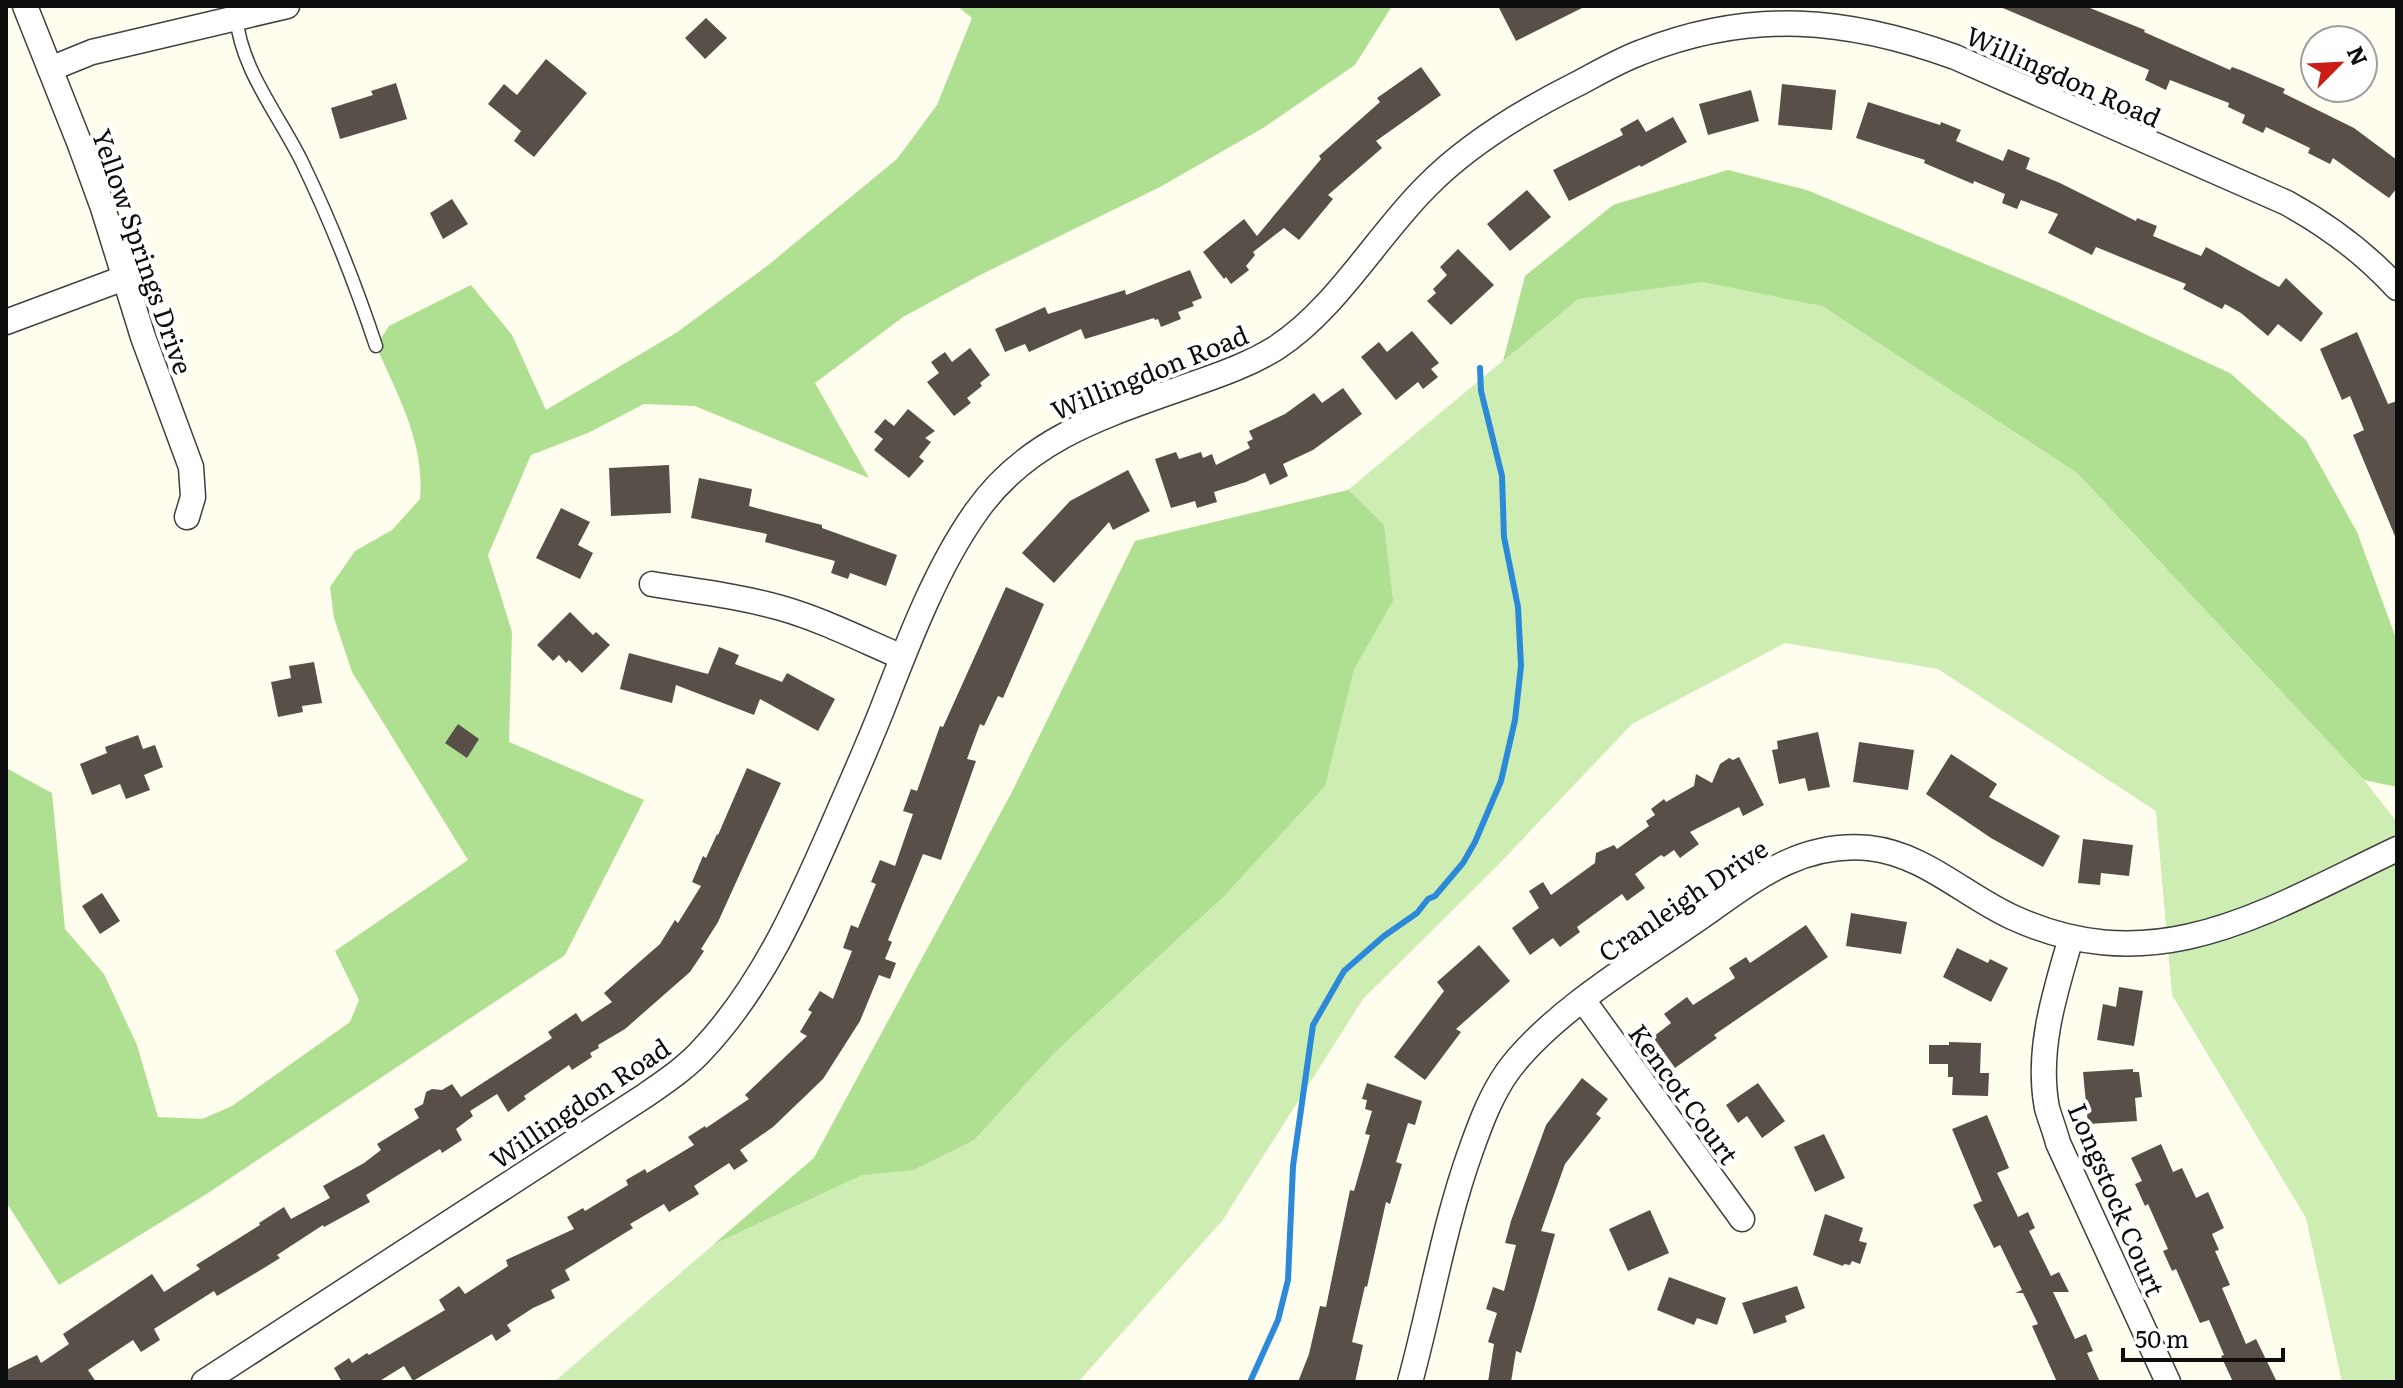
<svg xmlns="http://www.w3.org/2000/svg" width="2403" height="1388" viewBox="0 0 2403 1388" font-family="Literata,serif">
	<rect width="100%" height="100%" fill="#fffded"/>
	<polygon fill="#cdedb3" points="1711,241 1822,306 2077,473 2364,780 2397,822 2397,1382 2342,1382 2306,1218 2172,995 2156,811 1938,669 1785,643 1632,724 1497,866 1363,999 1222,1221 1078,1382 554,1382 814,1158 1012,792 1135,541 1348,490 1577,299"/>
	<g fill="#afe091">
		<path d="M957 6H1392L1355 65 1263 128 1160 187 982 274 903 317 815 383 869 478 695 406 644 404 588 433 531 455 488 555 512 632 509 742 644 800 565 955 205 1195 59 1285 6 1202V768L52 793 65 929 104 974 137 1045 158 1117 202 1119 232 1106 350 1022 359 1000 335 951 468 860 352 672 334 618 330 587 355 551 392 530 420 499C425 443 398 396 376 346L389 326 471 285 512 335 546 410 676 333 767 266 897 159 937 105 972 18Z"/>
		<polygon points="1728,170 1807,190 2062,296 2230,373 2306,440 2357,532 2397,641 2397,787 2364,780 2077,473 1822,306 1703,282 1578,299 1503,361 1525,276 1613,205"/>
		<polygon points="1348,490 1384,525 1393,601 1354,669 1325,786 1224,896 1055,1052 974,1140 913,1170 862,1175 714,1244 814,1158 1012,792 1135,541"/>
	</g>
	<g fill="none" stroke-linecap="round" stroke-linejoin="round">
		<polyline stroke="#2c89da" stroke-width="6" points="1250,1382 1278,1320 1288,1280 1293,1166 1313,1025 1344,971 1384,936 1417,913 1428,899 1435,896 1463,863 1475,842 1501,781 1515,720 1521,666 1518,607 1504,537 1502,476 1481,391 1480,368"/>
	</g>
	<g fill="#574f48">
		<polygon points="1498,6 1586,6 1516,41"/>
		<polygon points="1998,6 2085,6 2145,30 2144,32 2230,70 2232,67 2243,71 2285,89 2283,93 2354,128 2397,160 2397,188 2389,198 2333,158 2330,164 2308,153 2310,148 2266,127 2263,133 2242,123 2245,115 2228,107 2229,103 2170,80 2166,90 2145,80 2149,70"/>
		<polygon points="706,18 727,38 705,59 685,38"/>
		<polygon points="546,59 587,93 534,157 514,141 521,131 488,104 504,84 517,95"/>
		<polygon points="1421,67 1441,95 1376,141 1382,148 1328,195 1333,199 1299,240 1284,228 1253,252 1255,255 1246,266 1249,270 1231,284 1226,277 1224,279 1203,252 1244,219 1257,236 1321,159 1319,156 1380,102 1377,98"/>
		<polygon points="396,83 407,119 340,139 331,108 373,95 371,91"/>
		<polygon points="1782,84 1836,90 1832,130 1778,125"/>
		<polygon points="1751,90 1759,121 1708,135 1699,104"/>
		<polygon points="1868,102 1940,125 1941,122 1961,130 1956,141 2003,161 2008,149 2030,158 2026,169 2060,183 2136,221 2137,218 2157,226 2153,236 2201,256 2206,247 2279,287 2286,278 2323,313 2301,342 2278,324 2268,336 2241,313 2225,304 2222,309 2183,289 2186,284 2096,247 2092,255 2048,233 2058,214 2021,200 2017,209 2002,203 2005,194 1974,181 1973,184 1924,163 1925,160 1856,138"/>
		<polygon points="1673,117 1687,142 1641,167 1640,165 1569,201 1553,170 1623,135 1620,129 1638,119 1646,132"/>
		<polygon points="1527,190 1551,217 1510,251 1487,224"/>
		<polygon points="452,199 468,224 443,239 430,213"/>
		<polygon points="1458,249 1494,285 1451,325 1427,301 1436,293 1433,289 1447,275 1440,267"/>
		<polygon points="1190,270 1202,298 1192,302 1194,306 1178,312 1181,319 1161,327 1158,319 1155,320 1154,318 1085,339 1081,329 1029,352 1025,344 1005,352 995,329 1045,307 1048,314 1125,290 1126,295"/>
		<polygon points="1412,331 1439,363 1431,369 1438,377 1423,389 1418,382 1396,400 1361,357 1379,342 1387,352"/>
		<polygon points="2357,332 2388,404 2397,401 2397,541 2353,435 2364,430 2350,396 2342,400 2320,349"/>
		<polygon points="970,348 990,375 980,383 982,386 967,398 971,403 954,416 927,382 939,373 931,362 945,352 952,362"/>
		<polygon points="1343,388 1362,414 1313,450 1283,464 1288,476 1270,485 1265,473 1246,482 1214,492 1217,502 1197,508 1195,501 1171,508 1155,459 1176,452 1179,459 1201,452 1203,458 1212,454 1216,465 1250,448 1247,442 1253,439 1249,431 1285,414 1314,393 1322,403"/>
		<polygon points="908,409 935,431 925,438 931,442 919,457 924,461 909,478 874,450 883,439 874,432 885,419 894,426"/>
		<polygon points="669,465 671,513 611,516 609,468"/>
		<polygon points="1128,470 1150,511 1113,530 1109,522 1054,583 1022,553 1070,501"/>
		<polygon points="699,478 752,489 749,506 822,525 822,528 897,555 886,586 850,573 848,579 831,573 835,561 765,542 767,534 691,518"/>
		<polygon points="561,508 590,522 578,545 593,553 580,579 536,558"/>
		<polygon points="1006,587 1044,604 1003,698 998,696 984,726 980,724 967,759 976,761 941,860 923,854 888,940 892,942 885,959 896,963 890,979 879,975 860,1021 823,1079 773,1127 740,1150 748,1161 734,1170 729,1163 694,1186 699,1194 669,1212 664,1204 630,1224 633,1228 565,1270 570,1280 551,1290 555,1298 533,1308 507,1325 511,1331 496,1341 492,1334 413,1381 404,1366 378,1382 342,1382 334,1368 349,1358 352,1363 367,1353 369,1355 445,1310 439,1300 459,1286 465,1294 508,1266 506,1260 574,1229 567,1217 583,1208 585,1211 628,1185 626,1180 645,1169 647,1173 694,1145 688,1137 705,1126 706,1128 749,1099 745,1095 807,1036 800,1032 812,1012 808,1010 820,991 833,999 852,951 843,948 851,925 858,928 876,884 871,882 880,860 895,866 913,814 903,811 911,789 917,791 940,726 943,727"/>
		<polygon points="570,612 593,635 596,632 610,645 582,673 569,660 566,663 559,655 553,661 537,645"/>
		<polygon points="719,647 739,655 735,664 782,682 787,673 835,699 818,731 760,699 754,715 676,685 672,703 620,689 629,653 708,674"/>
		<polygon points="314,662 322,703 302,706 303,712 278,717 271,682 291,678 289,666"/>
		<polygon points="458,724 479,739 467,758 445,743"/>
		<polygon points="1818,732 1830,787 1808,791 1805,778 1779,784 1772,750 1778,749 1777,741"/>
		<polygon points="138,735 143,749 155,745 163,767 144,775 150,790 126,799 120,784 92,795 80,764 107,753 105,747"/>
		<polygon points="1859,742 1914,750 1908,790 1853,782"/>
		<polygon points="1951,754 1997,784 1989,797 2060,836 2043,867 1991,838 1926,794"/>
		<polygon points="1739,757 1764,805 1743,816 1739,807 1690,832 1699,844 1680,858 1674,850 1664,857 1661,855 1635,874 1645,888 1627,901 1622,894 1577,927 1580,932 1560,947 1553,938 1530,955 1512,928 1539,908 1529,891 1543,882 1551,895 1595,863 1596,853 1614,845 1617,849 1649,826 1646,821 1655,815 1651,809 1664,799 1666,802 1694,786 1696,774 1712,783 1720,764 1729,758 1733,760"/>
		<polygon points="747,768 781,783 718,922 701,949 704,951 690,972 625,1029 598,1045 599,1048 590,1053 592,1057 572,1070 569,1065 524,1096 526,1099 508,1112 497,1094 470,1111 473,1116 456,1129 462,1140 442,1153 440,1149 366,1195 370,1202 324,1227 323,1225 277,1255 280,1258 264,1268 217,1296 214,1291 154,1329 160,1340 141,1352 133,1340 88,1370 96,1382 6,1382 6,1370 37,1355 41,1363 69,1344 63,1334 152,1274 164,1292 200,1269 196,1265 260,1225 259,1223 284,1207 291,1219 330,1198 323,1186 364,1163 381,1150 377,1144 419,1118 414,1109 423,1104 426,1092 432,1089 442,1090 452,1084 461,1097 552,1038 548,1032 576,1013 582,1022 612,1002 604,993 660,944 675,920 678,923 701,886 692,882 703,856 706,858 717,834 718,835"/>
		<polygon points="2083,839 2133,845 2129,876 2101,873 2100,885 2078,883"/>
		<polygon points="102,893 120,921 100,934 82,906"/>
		<polygon points="1851,913 1907,922 1901,954 1846,946"/>
		<polygon points="1806,925 1828,957 1714,1035 1717,1038 1675,1068 1653,1037 1671,1023 1664,1014 1687,997 1693,1005 1735,978 1729,968 1746,957 1750,963"/>
		<polygon points="1479,945 1510,981 1456,1029 1461,1032 1425,1080 1394,1057 1444,991 1437,982"/>
		<polygon points="1957,948 1988,963 1990,959 2008,968 1991,1002 1943,977"/>
		<polygon points="2119,987 2143,991 2134,1046 2097,1040 2103,1004 2116,1007"/>
		<polygon points="1949,1042 1981,1043 1980,1073 1989,1073 1988,1096 1952,1095 1953,1077 1948,1077 1948,1064 1929,1064 1929,1045 1949,1045"/>
		<polygon points="2133,1069 2133,1072 2139,1072 2142,1097 2135,1098 2137,1121 2088,1124 2083,1072"/>
		<polygon points="1582,1078 1608,1099 1596,1114 1601,1118 1565,1164 1541,1231 1555,1234 1521,1353 1516,1351 1511,1382 1488,1382 1494,1344 1488,1342 1497,1313 1486,1309 1493,1287 1504,1291 1516,1245 1505,1243 1511,1221 1546,1125"/>
		<polygon points="1367,1083 1422,1101 1415,1125 1408,1123 1396,1162 1402,1164 1390,1204 1386,1202 1367,1287 1365,1286 1352,1342 1363,1345 1355,1382 1298,1382 1309,1354 1320,1306 1326,1307 1350,1190 1354,1191 1370,1135 1365,1134 1372,1111 1365,1109 1367,1100 1362,1099"/>
		<polygon points="1758,1083 1785,1121 1762,1138 1747,1116 1738,1123 1726,1105"/>
		<polygon points="1987,1115 2009,1168 1997,1173 2018,1217 2028,1212 2035,1228 2029,1231 2051,1276 2059,1272 2069,1292 2053,1292 2075,1339 2086,1334 2093,1351 2087,1353 2100,1382 2057,1382 2032,1326 2038,1324 2023,1293 2015,1293 2022,1290 2000,1245 1994,1248 1973,1205 1982,1201 1952,1129"/>
		<polygon points="1824,1134 1845,1178 1815,1192 1794,1147"/>
		<polygon points="2161,1144 2173,1172 2182,1168 2196,1198 2208,1192 2224,1228 2212,1234 2219,1250 2215,1251 2230,1285 2222,1288 2246,1344 2256,1339 2277,1382 2233,1382 2221,1356 2224,1355 2209,1320 2200,1323 2176,1269 2172,1271 2163,1251 2168,1249 2148,1204 2145,1206 2135,1184 2142,1181 2131,1158"/>
		<polygon points="1650,1210 1669,1253 1628,1271 1609,1229"/>
		<polygon points="1825,1214 1863,1228 1859,1241 1867,1243 1860,1264 1852,1261 1850,1265 1844,1264 1843,1266 1813,1255"/>
		<polygon points="1669,1277 1726,1298 1717,1325 1697,1318 1694,1325 1657,1310"/>
		<polygon points="1797,1286 1805,1308 1785,1316 1787,1322 1754,1334 1742,1303"/>
	</g>
	<g fill="none" stroke-linecap="round" stroke-linejoin="round">
		<defs>
			<path id="service" d="M236 16C241 70 279 115 302 162 331 222 355 283 376 346"/>
			<g id="minor">
				<polyline points="25,6 79,142 103,208 143,337 191,467 193,497 187,517"/>
				<polyline points="50,69 92,52 287,6"/>
				<polyline points="6,322 124,278"/>
				<path d="M652 584C695 591 739 596 781 608 823 620 862 640 902 657"/>
				<path d="M2071 938C2055 992 2036 1051 2047 1108 2050 1119 2055 1131 2058 1143L2168 1382"/>
				<polyline points="1583,1000 1742,1219"/>
				<path d="M204 1382 646 1095C666 1081 687 1067 703 1049 764 984 800 900 835 820 852 781 870 741 885 702 910 638 937 567 976 512 1029 436 1110 414 1193 384 1222 374 1250 364 1276 348 1336 309 1376 237 1426 187 1468 144 1523 111 1577 84 1598 73 1620 60 1642 52 1752 9 1847 18 1955 57L2287 203C2329 226 2365 253 2397 288"/>
				<path d="M1410 1382C1431 1305 1444 1225 1471 1150 1481 1122 1491 1095 1508 1071 1552 1012 1635 963 1695 921 1750 883 1798 841 1869 848 1924 854 1964 895 2012 917 2157 984 2268 910 2397 849"/>
			</g>
		</defs>
		<use href="#service" stroke="#404040" stroke-width="15"/>
		<use href="#minor" stroke="#404040" stroke-width="27"/>
		<use href="#service" stroke="#fff" stroke-width="12"/>
		<use href="#minor" stroke="#fff" stroke-width="24"/>
	</g>
	<g text-anchor="middle" dominant-baseline="central" stroke-width="8" stroke-linejoin="round" paint-order="stroke">
		<g font-size="26" fill="#0d0d0d" stroke="#fff">
			<text transform="translate(2064 75) rotate(24)">Willingdon Road</text>
			<text transform="translate(144 251) rotate(71)">Yellow Springs Drive</text>
			<text transform="translate(1149 371) rotate(-22)">Willingdon Road</text>
			<text transform="translate(1682 899) rotate(-34)">Cranleigh Drive</text>
			<text transform="translate(1685 1093) rotate(54)">Kencot Court</text>
			<text transform="translate(579 1102) rotate(-34)">Willingdon Road</text>
			<text transform="translate(2118 1199) rotate(67)">Longstock Court</text>
		</g>
	</g>
	<rect width="2403" height="1388" fill="none" stroke="#0d0d0d" stroke-width="16"/>
	<g transform="translate(2339 64) rotate(66)"><circle r="38" fill="#ffffff" stroke="#9e9e9e" stroke-width="2"/>
	<path d="M0-6L14 30L0 20L-14 30Z" fill="#cb1c18"/>
	<text y="-12" font-size="22" font-weight="bold" text-anchor="middle" fill="#0d0d0d">N</text>
	</g>
	<path d="M2123 1348v12h160v-12" fill="none" stroke="#0d0d0d" stroke-width="4"/>
	<text x="2135" y="1348" font-size="24" fill="#0d0d0d" stroke="#ffffff" stroke-width="6" paint-order="stroke">50 m</text>
</svg>
